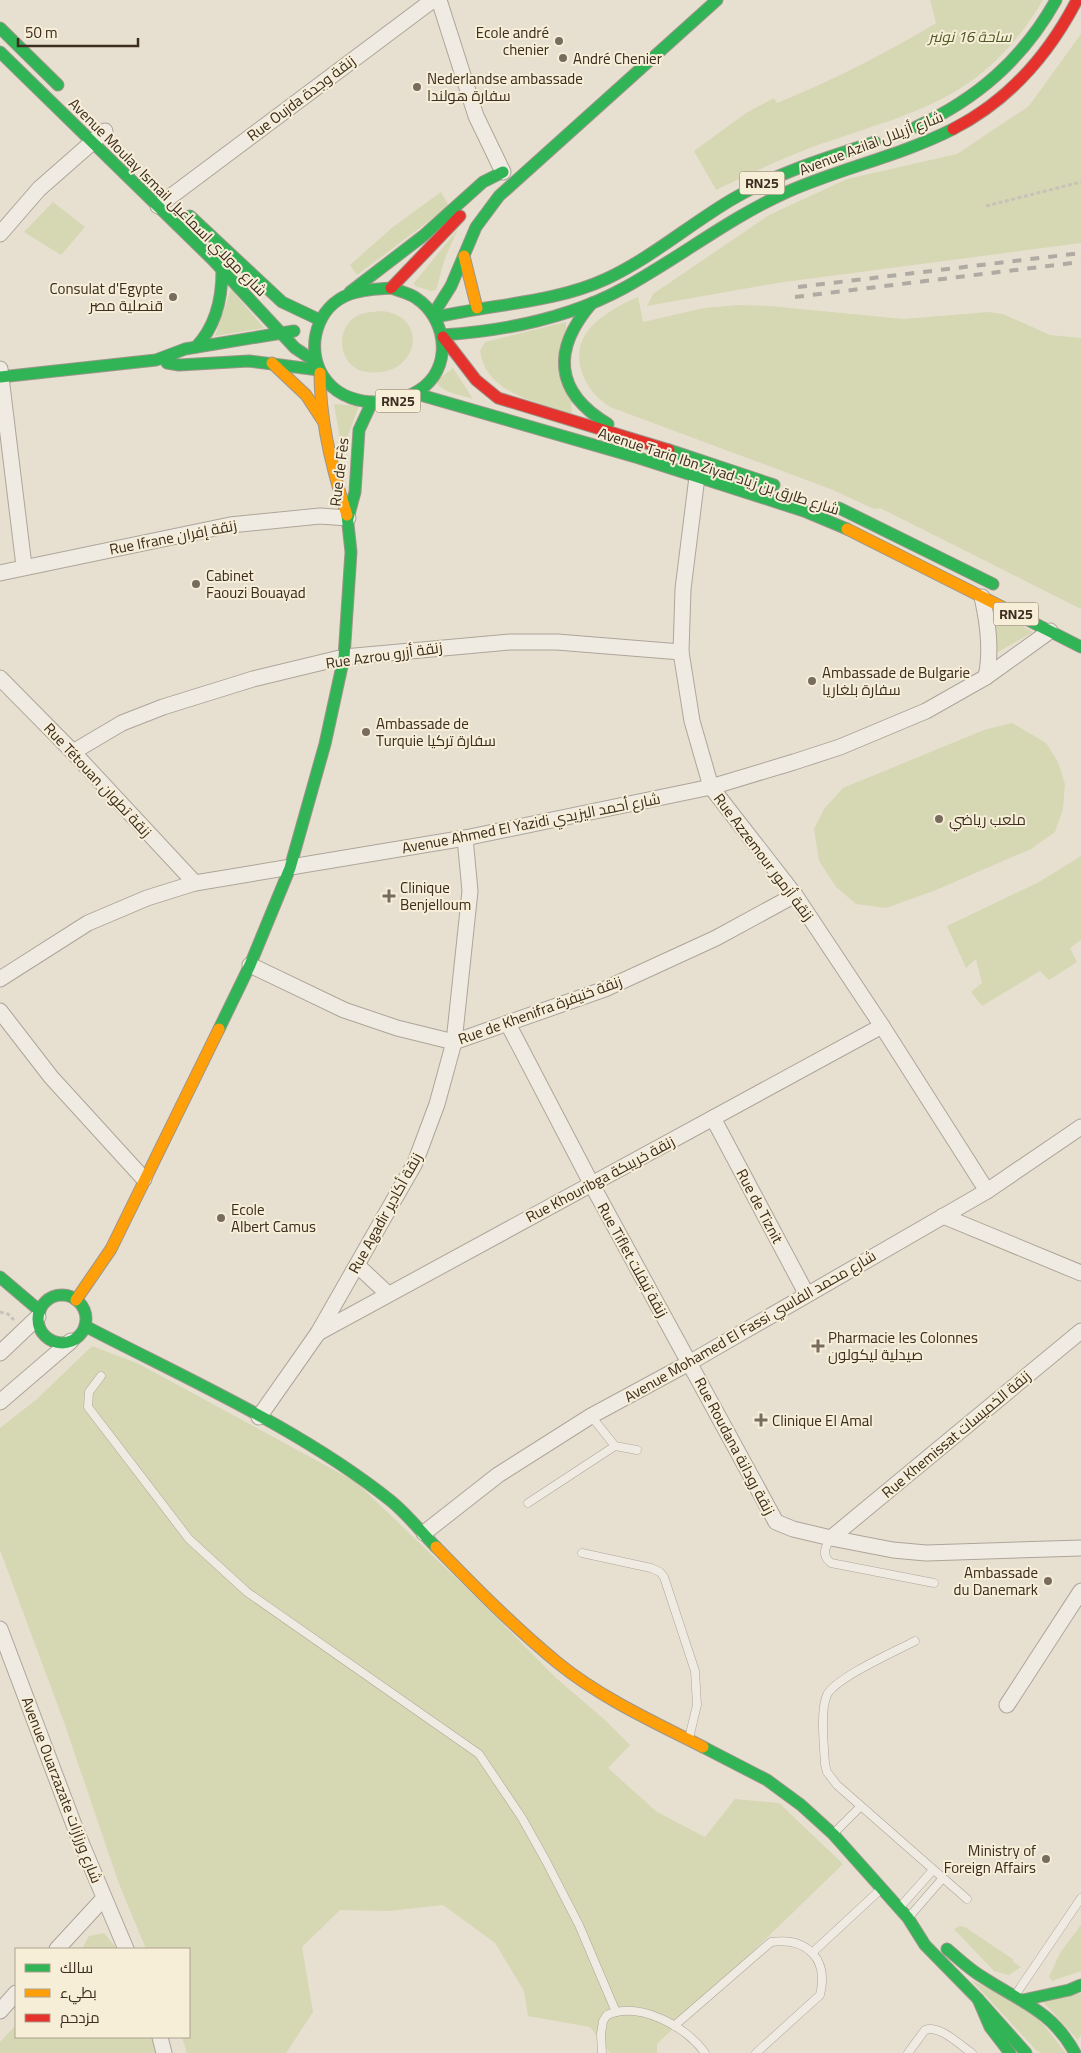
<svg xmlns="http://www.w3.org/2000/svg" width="1081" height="2053" viewBox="0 0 1081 2053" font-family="Georgia,Cairo,serif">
	<rect width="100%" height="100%" fill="#e7e0d1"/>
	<g fill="#d6d7b3">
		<path d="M930 0H1043C981 103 913 111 810 148 778 160 747 175 716 190L694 151 746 113 774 98 777 103C833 80 885 54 936 23Z"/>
		<polygon points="1081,34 1081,243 777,283 647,306 653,294 769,215 847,179 957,154 1029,106"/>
		<polygon points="441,192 449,206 357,275 350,265 393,227"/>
		<polygon points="53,202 85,227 61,255 24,232"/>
		<polygon points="458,229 445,258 436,290 431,291 415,286 414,283"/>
		<polygon points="231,289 264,328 215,336"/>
		<path d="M638 297 643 322 704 308 738 305 770 306 903 319 988 312 1003 314 1050 335 1081 338V609L880 508 874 509 833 490 610 407C584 391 567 355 590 328 603 314 621 304 638 297Z"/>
		<path d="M381 311C431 315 419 379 367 372 340 369 333 332 355 317 363 312 373 312 381 311Z"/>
		<path d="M566 322 572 414C538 402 486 394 480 351L485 342Z"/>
		<path d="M453 368 473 399C462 395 441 393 436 381Z"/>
		<polygon points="334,404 359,406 342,451"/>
		<polygon points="995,611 1033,632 996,653"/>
		<polygon points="1012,723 1046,743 1058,762 1065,784 1063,809 1055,832 1031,849 936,890 886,908 856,904 836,887 819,861 814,829 824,809 843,788 984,730"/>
		<polygon points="1081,856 1081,940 1070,948 1077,962 1049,980 1040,971 982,1006 971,992 982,983 976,959 966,968 947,926 1039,882"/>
		<polygon points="92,1346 139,1364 356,1482 483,1604 555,1677 606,1721 630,1745 608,1768 657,1812 705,1837 735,1799 779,1803 843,1864 657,2044 657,2053 610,2053 590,2027 528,2016 524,1991 495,1943 443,1905 389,1911 340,1910 302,1947 313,2012 286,2053 187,2053 182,2037 189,2037 189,1949 146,1949 119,1884 65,1725 0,1550 0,1428 37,1399"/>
		<polygon points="1081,1925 1081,1971 1052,1981 1049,1977 1060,1953"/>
		<polygon points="960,1926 965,1927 1014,1960 1013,1962 1021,1967 1009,1975 994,1971 954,1929"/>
		<polygon points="104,1933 117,1949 82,1949 89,1936"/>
		<polygon points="971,1980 1032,2010 1066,2053 1041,2053 1036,2050"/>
		<polygon points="1081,1993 1081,2035 1078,2040 1043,2002"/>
		<polygon points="16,2025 16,2037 152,2037 158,2053 0,2053 0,2042"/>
	</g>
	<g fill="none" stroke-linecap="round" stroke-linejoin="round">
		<defs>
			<g id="lane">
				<polyline points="101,1376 89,1392 88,1407 189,1539 247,1592 479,1754 522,1818 546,1861 579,1925 616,2012"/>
				<polyline points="591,1416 615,1446 637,1450"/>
				<polyline points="528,1503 615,1446"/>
				<path d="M831 1538C825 1547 821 1555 831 1563L934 1583"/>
				<polyline points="582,1553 651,1568 660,1572 664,1577 695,1671 697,1705 689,1738"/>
				<path d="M915 1641C896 1651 835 1678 827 1695 820 1710 824 1746 825 1764L827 1772 837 1785 967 1899"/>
				<polyline points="834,1833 861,1806"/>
				<polyline points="901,1906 933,1870"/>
				<polyline points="909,1917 942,1879"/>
				<polyline points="812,1953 881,1889"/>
				<polyline points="1016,1994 1081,1898"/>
				<path d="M674 2026 771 1942C807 1937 829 1959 820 1995L756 2053"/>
				<path d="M602 2053 601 2034 603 2021 607 2015C639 2001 686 2026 705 2053"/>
				<path d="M908 2053 925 2030C939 2024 961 2046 972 2053"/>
			</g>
			<g id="street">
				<polyline points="439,0 476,116 503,172"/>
				<polyline points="158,206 433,0"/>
				<polyline points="0,234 39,189 105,131"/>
				<polyline points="0,369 24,566"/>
				<polyline points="697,477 683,589 681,652 692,721 711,787 795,895 882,1026 987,1191"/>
				<polyline points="0,573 230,525 320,516 348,518"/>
				<path d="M982 597C988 623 992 650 986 677"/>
				<polyline points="0,678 73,752 195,883"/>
				<polyline points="73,752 122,723 163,707 253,679 344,657 510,642 557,642 681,652"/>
				<polyline points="250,965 344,1010 397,1028 454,1042 605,989 716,938 795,895"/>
				<polyline points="0,979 88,923 147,898 195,883 465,838 711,787 794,762 840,747 926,711 986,677 1050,631"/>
				<polyline points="0,1011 51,1077 144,1179"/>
				<polyline points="508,1024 591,1183 776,1522 793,1529 831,1538 893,1550 926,1553 1081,1548"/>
				<polyline points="713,1118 806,1293"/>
				<polyline points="943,1216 1081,1273"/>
				<polyline points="357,1265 388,1294"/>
				<polyline points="318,1333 882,1026"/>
				<polyline points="0,1353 38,1317"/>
				<polyline points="0,1402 71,1341"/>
				<polyline points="259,1417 318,1333 415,1163 437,1104 454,1042 470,891 465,838"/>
				<polyline points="424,1533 498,1475 591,1416 689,1363 987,1191 1081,1127"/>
				<polyline points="831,1538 1081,1331"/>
				<polyline points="0,1629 77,1833 126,1949"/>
				<polyline points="1007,1705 1081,1591"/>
				<polyline points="57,1949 104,1898"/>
				<polyline points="0,2011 16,1993"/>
				<polyline points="160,2037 164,2053"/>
			</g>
			<g id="fast">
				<polyline points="0,28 58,85"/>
				<polyline points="0,52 213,260 295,348 316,362"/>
				<path d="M916 127C977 99 1023 59 1056 0"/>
				<polyline points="190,216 282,302 320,320"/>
				<path d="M391 288C399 291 409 293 416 298 445 317 453 362 425 386 396 409 344 409 323 376 305 347 317 306 350 294 363 289 377 289 391 288Z"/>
				<polyline points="350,292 423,236 483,182 503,172"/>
				<path d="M592 303C552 349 554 392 608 424"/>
				<polyline points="434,313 451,286 476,227 499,196 717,0"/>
				<path d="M437 317C493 304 554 303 606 279 651 258 689 225 731 200 776 173 826 158 875 142"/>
				<path d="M442 335C504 331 569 318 624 288 679 258 729 218 787 192 841 168 900 156 953 129"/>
				<path d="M196 347C216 326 222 299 222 271"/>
				<polyline points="167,363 179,365 249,361 319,370"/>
				<polyline points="0,377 156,360 185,349 294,331"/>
				<polyline points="417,394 639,458 804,511 847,529"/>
				<polyline points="669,450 774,485"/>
				<polyline points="839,508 993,584"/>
				<polyline points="348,518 355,492 359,430 372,402"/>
				<polyline points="1020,616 1081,647"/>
				<polyline points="219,1029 250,965 290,868 325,744 344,657 351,552 347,515"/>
				<polyline points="0,1277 40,1311"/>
				<circle cx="62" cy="1319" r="24"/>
				<path d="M85 1326C187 1379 301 1429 391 1501 407 1514 421 1532 436 1547"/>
				<polyline points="703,1747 767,1780 801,1805 833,1834 908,1918 925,1945 978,1999 1026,2053"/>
				<path d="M947 1949C959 1959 970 1970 984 1978 1021 2002 1052 2011 1075 2053"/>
				<polyline points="978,1999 990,2027 1010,2053"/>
				<polyline points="1023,2000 1069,1990 1081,1985"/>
			</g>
			<g id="slow">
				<polyline points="464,256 477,308"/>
				<polyline points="272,363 306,395 323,421"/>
				<path d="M320 373C320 421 332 470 347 515"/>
				<polyline points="847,529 1020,616"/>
				<polyline points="76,1300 111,1249 219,1029"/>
				<path d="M436 1547C475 1587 514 1627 558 1663 601 1698 654 1722 703 1747"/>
			</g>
			<g id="jam">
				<path d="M953 129C1008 101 1049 54 1077 0"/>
				<polyline points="391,288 460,216"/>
				<polyline points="443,337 476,380 498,398 669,450"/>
			</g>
		</defs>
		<use href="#lane" stroke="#ada599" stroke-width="9"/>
		<use href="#street" stroke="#ada599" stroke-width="17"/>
		<use href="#fast" stroke="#9c958a" stroke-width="13"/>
		<use href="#slow" stroke="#9c958a" stroke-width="13"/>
		<use href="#jam" stroke="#9c958a" stroke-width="13"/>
		<g stroke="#c8c2b9" stroke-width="3" stroke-dasharray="4 2.5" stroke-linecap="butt">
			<polyline points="986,206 1081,182"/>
			<polyline points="0,1312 8,1314 14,1320"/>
		</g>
		<use href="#lane" stroke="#efebe3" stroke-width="8"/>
		<use href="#street" stroke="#efebe3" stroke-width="15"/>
		<use href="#fast" stroke="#30b455" stroke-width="11"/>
		<use href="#slow" stroke="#ff9f0a" stroke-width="11"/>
		<use href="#jam" stroke="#e5322d" stroke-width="11"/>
		<g stroke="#afaaa2" stroke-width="4" stroke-dasharray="9 9" stroke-linecap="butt">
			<polyline points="798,287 1081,253"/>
			<polyline points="795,297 1081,262"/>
		</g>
	</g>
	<g fill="#786c5e" stroke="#f7eed8" stroke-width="2">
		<circle cx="559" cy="41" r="5"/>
		<circle cx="563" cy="58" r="5"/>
		<circle cx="417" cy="87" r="5"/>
		<circle cx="173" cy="297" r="5"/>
		<circle cx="196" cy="584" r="5"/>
		<circle cx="812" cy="681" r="5"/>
		<circle cx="366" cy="732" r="5"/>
		<circle cx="939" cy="819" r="5"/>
		<path d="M386.5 888.5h5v5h5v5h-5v5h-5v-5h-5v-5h5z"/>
		<circle cx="221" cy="1218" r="5"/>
		<path d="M815.5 1338.5h5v5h5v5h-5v5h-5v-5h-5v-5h5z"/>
		<path d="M758.5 1412.5h5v5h5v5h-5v5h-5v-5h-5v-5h5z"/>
		<circle cx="1048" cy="1581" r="5"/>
		<circle cx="1046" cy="1859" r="5"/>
	</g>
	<g text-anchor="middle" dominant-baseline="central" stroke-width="4" stroke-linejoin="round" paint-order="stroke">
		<g fill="#f7eed8" stroke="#756857" stroke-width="1">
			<rect x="739.5" y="171.5" width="45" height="23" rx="4"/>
			<rect x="375.5" y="389.5" width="45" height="23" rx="4"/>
			<rect x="993.5" y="602.5" width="45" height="23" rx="4"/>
		</g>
		<g font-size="14" font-weight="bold" fill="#3d2e20">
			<text x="762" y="183">RN25</text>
			<text x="398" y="401">RN25</text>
			<text x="1016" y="614">RN25</text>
		</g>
		<g font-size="15" fill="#3d2e20" stroke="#f7eed8" text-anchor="start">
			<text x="549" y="32" text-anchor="end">Ecole andré<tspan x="549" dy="17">chenier</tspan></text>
			<text x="573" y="58">André Chenier</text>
			<text x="427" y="78">Nederlandse ambassade<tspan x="427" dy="17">سفارة هولندا</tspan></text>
			<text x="163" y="288" text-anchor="end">Consulat d'Egypte<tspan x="163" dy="17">قنصلية مصر</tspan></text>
			<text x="206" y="575">Cabinet<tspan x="206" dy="17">Faouzi Bouayad</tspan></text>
			<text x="822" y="672">Ambassade de Bulgarie<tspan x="822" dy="17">سفارة بلغاريا</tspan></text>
			<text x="376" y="723">Ambassade de<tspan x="376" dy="17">Turquie سفارة تركيا</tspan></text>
			<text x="949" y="819">ملعب رياضي</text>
			<text x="400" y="887">Clinique<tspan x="400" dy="17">Benjelloum</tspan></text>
			<text x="231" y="1209">Ecole<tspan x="231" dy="17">Albert Camus</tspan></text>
			<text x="828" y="1337">Pharmacie les Colonnes<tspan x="828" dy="17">صيدلية ليكولون</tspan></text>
			<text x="772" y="1420">Clinique El Amal</text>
			<text x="1038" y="1572" text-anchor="end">Ambassade<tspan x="1038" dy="17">du Danemark</tspan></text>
			<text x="1036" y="1850" text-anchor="end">Ministry of<tspan x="1036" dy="17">Foreign Affairs</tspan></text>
		</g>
		<g font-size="15" font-style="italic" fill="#4d5a26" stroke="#f7eed8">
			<text x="970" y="36">ساحة 16 نونبر</text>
		</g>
		<g font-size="15" fill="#3d2e20" stroke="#f7eed8">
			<text transform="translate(301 98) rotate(-37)">Rue Oujda زنقة وجدة</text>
			<text transform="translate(871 143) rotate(-21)">Avenue Azilal شارع أزيلال</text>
			<text transform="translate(168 197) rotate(45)">Avenue Moulay Ismail شارع مولاي اسماعيل</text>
			<text transform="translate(719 471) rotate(18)">Avenue Tariq Ibn Ziyad شارع طارق بن زياد</text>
			<text transform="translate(339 472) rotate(-83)">Rue de Fès</text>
			<text transform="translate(173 537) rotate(-11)">Rue Ifrane زنقة إفران</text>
			<text transform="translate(384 655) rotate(-8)">Rue Azrou زنقة أزرو</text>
			<text transform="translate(98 780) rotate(47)">Rue Tétouan زنقة تطوان</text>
			<text transform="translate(531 823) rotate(-11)">Avenue Ahmed El Yazidi شارع أحمد اليزيدي</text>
			<text transform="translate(764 857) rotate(53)">Rue Azzemour زنقة أزمور</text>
			<text transform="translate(540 1010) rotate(-20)">Rue de Khenifra زنقة خنيفرة</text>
			<text transform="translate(600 1179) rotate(-28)">Rue Khouribga زنقة خريبكة</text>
			<text transform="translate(760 1206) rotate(62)">Rue de Tiznit</text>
			<text transform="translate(385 1213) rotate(-61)">Rue Agadir زنقة أكادير</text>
			<text transform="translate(633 1260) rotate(61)">Rue Tiflet زنقة تيفلت</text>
			<text transform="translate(750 1326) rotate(-30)">Avenue Mohamed El Fassi شارع محمد الفاسي</text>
			<text transform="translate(956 1434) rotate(-40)">Rue Khemissat زنقة الخميسات</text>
			<text transform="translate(735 1446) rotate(62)">Rue Roudana زنقة رودانة</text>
			<text transform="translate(62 1790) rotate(69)">Avenue Ouarzazate شارع ورزازات</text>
		</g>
	</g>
	<rect x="15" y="1948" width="175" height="90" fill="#f7eed8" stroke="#ada18e"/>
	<rect x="25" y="1964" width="25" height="8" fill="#30b455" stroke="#ada18e"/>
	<text x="60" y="1973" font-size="15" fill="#3d2e20">سالك</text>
	<rect x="25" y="1989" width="25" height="8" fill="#ff9f0a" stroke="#ada18e"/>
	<text x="60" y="1998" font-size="15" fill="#3d2e20">بطيء</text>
	<rect x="25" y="2014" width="25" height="8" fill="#e5322d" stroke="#ada18e"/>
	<text x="60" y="2023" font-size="15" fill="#3d2e20">مزدحم</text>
	<path d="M18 38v8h120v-8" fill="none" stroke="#3d2e20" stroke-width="2.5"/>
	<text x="25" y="38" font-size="15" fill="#3d2e20" stroke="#f7eed8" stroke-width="4" paint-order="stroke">50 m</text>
</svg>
